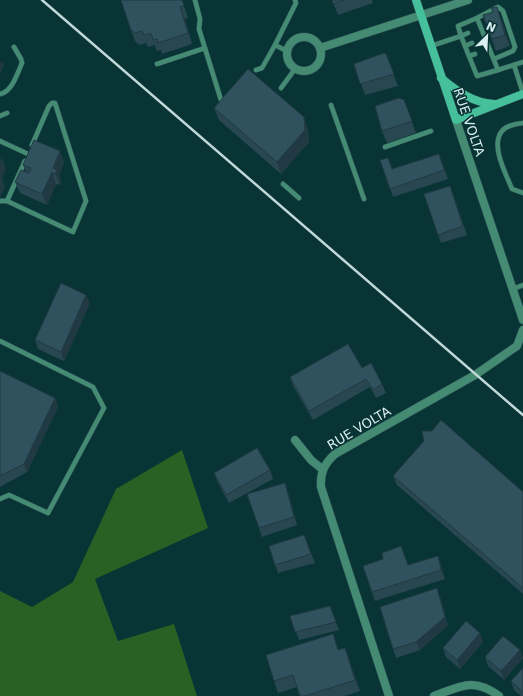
<svg xmlns="http://www.w3.org/2000/svg" width="523" height="696" viewBox="0 0 523 696" font-family="'DejaVu Sans',sans-serif">
	<rect width="100%" height="100%" fill="#093435"/>
	<polygon fill="#296023" points="182,450 208,528 95,579 118,641 174,624 197,696 0,696 0,591 32,607 73,582 116,489"/>
	<g fill="none" stroke-linecap="round" stroke-linejoin="round">
		<defs>
			<g id="lane">
				<polyline points="195,0 200,19 199,29 221,100"/>
				<polyline points="477,18 498,7 503,11 515,47 513,51 494,59"/>
				<polyline points="431,46 461,36 458,26 477,18 498,70 477,76 461,36 468,33"/>
				<polyline points="465,46 472,43"/>
				<polyline points="287,51 275,45 296,3 295,0"/>
				<polyline points="469,56 475,54"/>
				<polyline points="157,64 205,48"/>
				<polyline points="514,65 523,93"/>
				<polyline points="256,70 262,68 275,45"/>
				<polyline points="498,70 523,62"/>
				<polyline points="281,88 295,69"/>
				<path d="M0 94C12 92 17 74 22 63L21 59 14 47"/>
				<polyline points="331,105 364,199"/>
				<polyline points="0,116 7,113"/>
				<path d="M523 123C516 124 507 125 502 131 490 145 506 174 512 189L523 193"/>
				<polyline points="0,141 28,154"/>
				<polyline points="385,147 431,131"/>
				<polyline points="283,184 299,198"/>
				<polyline points="0,201 7,201 73,232 86,201 55,103 52,103 49,106 32,145"/>
				<polyline points="7,201 25,161"/>
				<polyline points="513,289 523,285"/>
				<polyline points="0,341 93,387 104,408 48,513 9,495 0,499"/>
			</g>
			<g id="street">
				<circle cx="304" cy="54" r="17"/>
				<polyline points="320,48 468,0"/>
				<polyline points="456,120 523,320"/>
				<polyline points="295,440 311,460 322,469"/>
				<path d="M389 696 321 487C320 473 324 464 335 454L475 375 517 346 523 330"/>
				<path d="M434 696C461 686 474 677 499 696"/>
			</g>
			<g id="secondary">
				<polyline points="416,0 456,120 523,94"/>
				<path d="M441 78C457 91 473 103 494 104"/>
			</g>
		</defs>
		<use href="#lane" stroke="#2a5253" stroke-width="5.5"/>
		<use href="#street" stroke="#2a5253" stroke-width="9"/>
		<use href="#secondary" stroke="#2a5253" stroke-width="9"/>
		<use href="#lane" stroke="#458b73" stroke-width="4.5"/>
		<use href="#street" stroke="#458b73" stroke-width="8"/>
		<use href="#secondary" stroke="#46c09a" stroke-width="8"/>
		<polyline stroke="#c0d8d8" stroke-width="2.5" points="42,0 523,415"/>
	</g>
	<g fill="#284751">
		<polygon points="182,0 188,18 185,19 192,44 162,54 161,50 157,51 155,45 148,47 146,43 139,45 135,41 131,30"/>
		<polygon points="332,0 372,0 373,3 338,15"/>
		<polygon points="483,15 501,18 510,46 496,51"/>
		<polygon points="386,54 398,86 365,95 354,64"/>
		<polygon points="404,100 416,133 387,143 382,131"/>
		<polygon points="214,108 308,129 309,142 281,174 219,120"/>
		<polygon points="60,151 64,163 59,175 61,181 60,185 56,184 47,205 20,193 15,182 26,172 23,165"/>
		<polygon points="439,154 448,179 393,197 380,160 392,169"/>
		<polygon points="450,186 467,235 441,243 424,194"/>
		<polygon points="90,303 64,361 38,349 35,340"/>
		<polygon points="362,368 382,384 386,393 376,398 370,387 313,420 293,386 290,377"/>
		<polygon points="0,371 55,398 58,407 27,472 0,487"/>
		<polygon points="270,470 273,479 229,503 217,481 214,473"/>
		<polygon points="393,476 523,492 523,594 397,485"/>
		<polygon points="288,492 297,525 262,537 259,528"/>
		<polygon points="304,535 315,563 278,573 269,546"/>
		<polygon points="438,556 445,579 375,601 363,566 408,565"/>
		<polygon points="440,597 448,625 420,650 396,658 393,649"/>
		<polygon points="330,606 339,630 299,640 290,616"/>
		<polygon points="483,642 460,669 446,657 443,648"/>
		<polygon points="345,648 360,691 345,696 300,696 297,687 278,693 274,681 338,650"/>
		<polygon points="520,650 523,658 504,680 488,666 485,657"/>
		<polygon points="523,668 523,696 521,696 514,690 511,681"/>
	</g>
	<g fill="#213942">
		<polygon points="180,7 185,19 192,44 188,33"/>
		<polygon points="497,7 501,18 510,46 505,35"/>
		<polygon points="2,60 4,66 0,74 0,64"/>
		<polygon points="304,117 308,129 309,142 281,174 277,162"/>
		<polygon points="60,151 64,163 59,175 61,181 60,185 53,168"/>
		<polygon points="2,157 6,169 2,178 5,187 0,198 0,161"/>
		<polygon points="52,172 56,184 47,205 42,194"/>
		<polygon points="86,295 90,303 64,361 61,352"/>
		<polygon points="55,398 58,407 27,472 24,464"/>
		<polygon points="285,483 288,492 297,525 294,517"/>
		<polygon points="438,556 441,565 445,579 441,570"/>
		<polygon points="437,588 448,625 420,650 416,642"/>
		<polygon points="480,633 483,642 460,669 457,660"/>
		<polygon points="345,648 349,659 360,691 355,680"/>
		<polygon points="520,650 523,658 504,680 501,671"/>
	</g>
	<g fill="#2f525e" stroke="#213942">
		<polygon points="121,0 182,0 184,6 180,7 188,33 158,43 157,39 153,40 151,33 144,35 142,31 135,33 131,30"/>
		<polygon points="332,0 344,0 333,4"/>
		<polygon points="497,7 505,35 492,39 483,15 493,12 491,8"/>
		<polygon points="384,53 386,54 394,74 360,84 354,64"/>
		<polygon points="248,69 304,117 305,130 277,162 214,108"/>
		<polygon points="399,98 404,100 412,121 382,131 375,106"/>
		<polygon points="34,140 60,151 53,168 57,170 55,174 52,172 42,194 15,182 21,170 29,173 31,168 23,165"/>
		<polygon points="439,154 444,170 390,189 380,160 388,158 392,169"/>
		<polygon points="450,186 463,226 438,235 424,194"/>
		<polygon points="61,283 86,295 61,352 35,340"/>
		<polygon points="348,344 362,368 371,363 382,384 373,390 366,379 309,411 290,377"/>
		<polygon points="0,371 55,398 24,464 0,476"/>
		<polygon points="441,420 523,492 523,588 393,476 424,441 422,431 432,431"/>
		<polygon points="257,448 270,470 226,495 214,473"/>
		<polygon points="285,483 294,517 259,528 247,494"/>
		<polygon points="304,535 311,554 275,565 269,546"/>
		<polygon points="401,546 408,565 438,556 441,570 372,592 363,566 383,559 382,553"/>
		<polygon points="437,588 445,617 416,642 393,649 380,607"/>
		<polygon points="330,606 336,622 295,632 290,616"/>
		<polygon points="466,621 480,633 457,660 443,648"/>
		<polygon points="333,634 338,650 345,648 355,680 305,696 300,696 293,675 274,681 266,655"/>
		<polygon points="503,636 520,650 501,671 485,657"/>
		<polygon points="523,668 523,692 511,681"/>
	</g>
	<g text-anchor="middle" dominant-baseline="central" stroke-width="3" stroke-linejoin="round" paint-order="stroke">
		<g font-size="13" fill="#daefef" stroke="#093435">
			<text transform="translate(469 122) rotate(71)">RUE VOLTA</text>
			<text transform="translate(359 428) rotate(-31)">RUE VOLTA</text>
		</g>
	</g>
	<g transform="translate(487 36) rotate(24)" stroke="#093435" stroke-width="3" paint-order="stroke">
	<path d="M0-3L7 15L0 10L-7 15Z" fill="#daefef"/>
	<text y="-6" font-size="11" font-weight="bold" text-anchor="middle" fill="#daefef">N</text>
	</g>
</svg>
